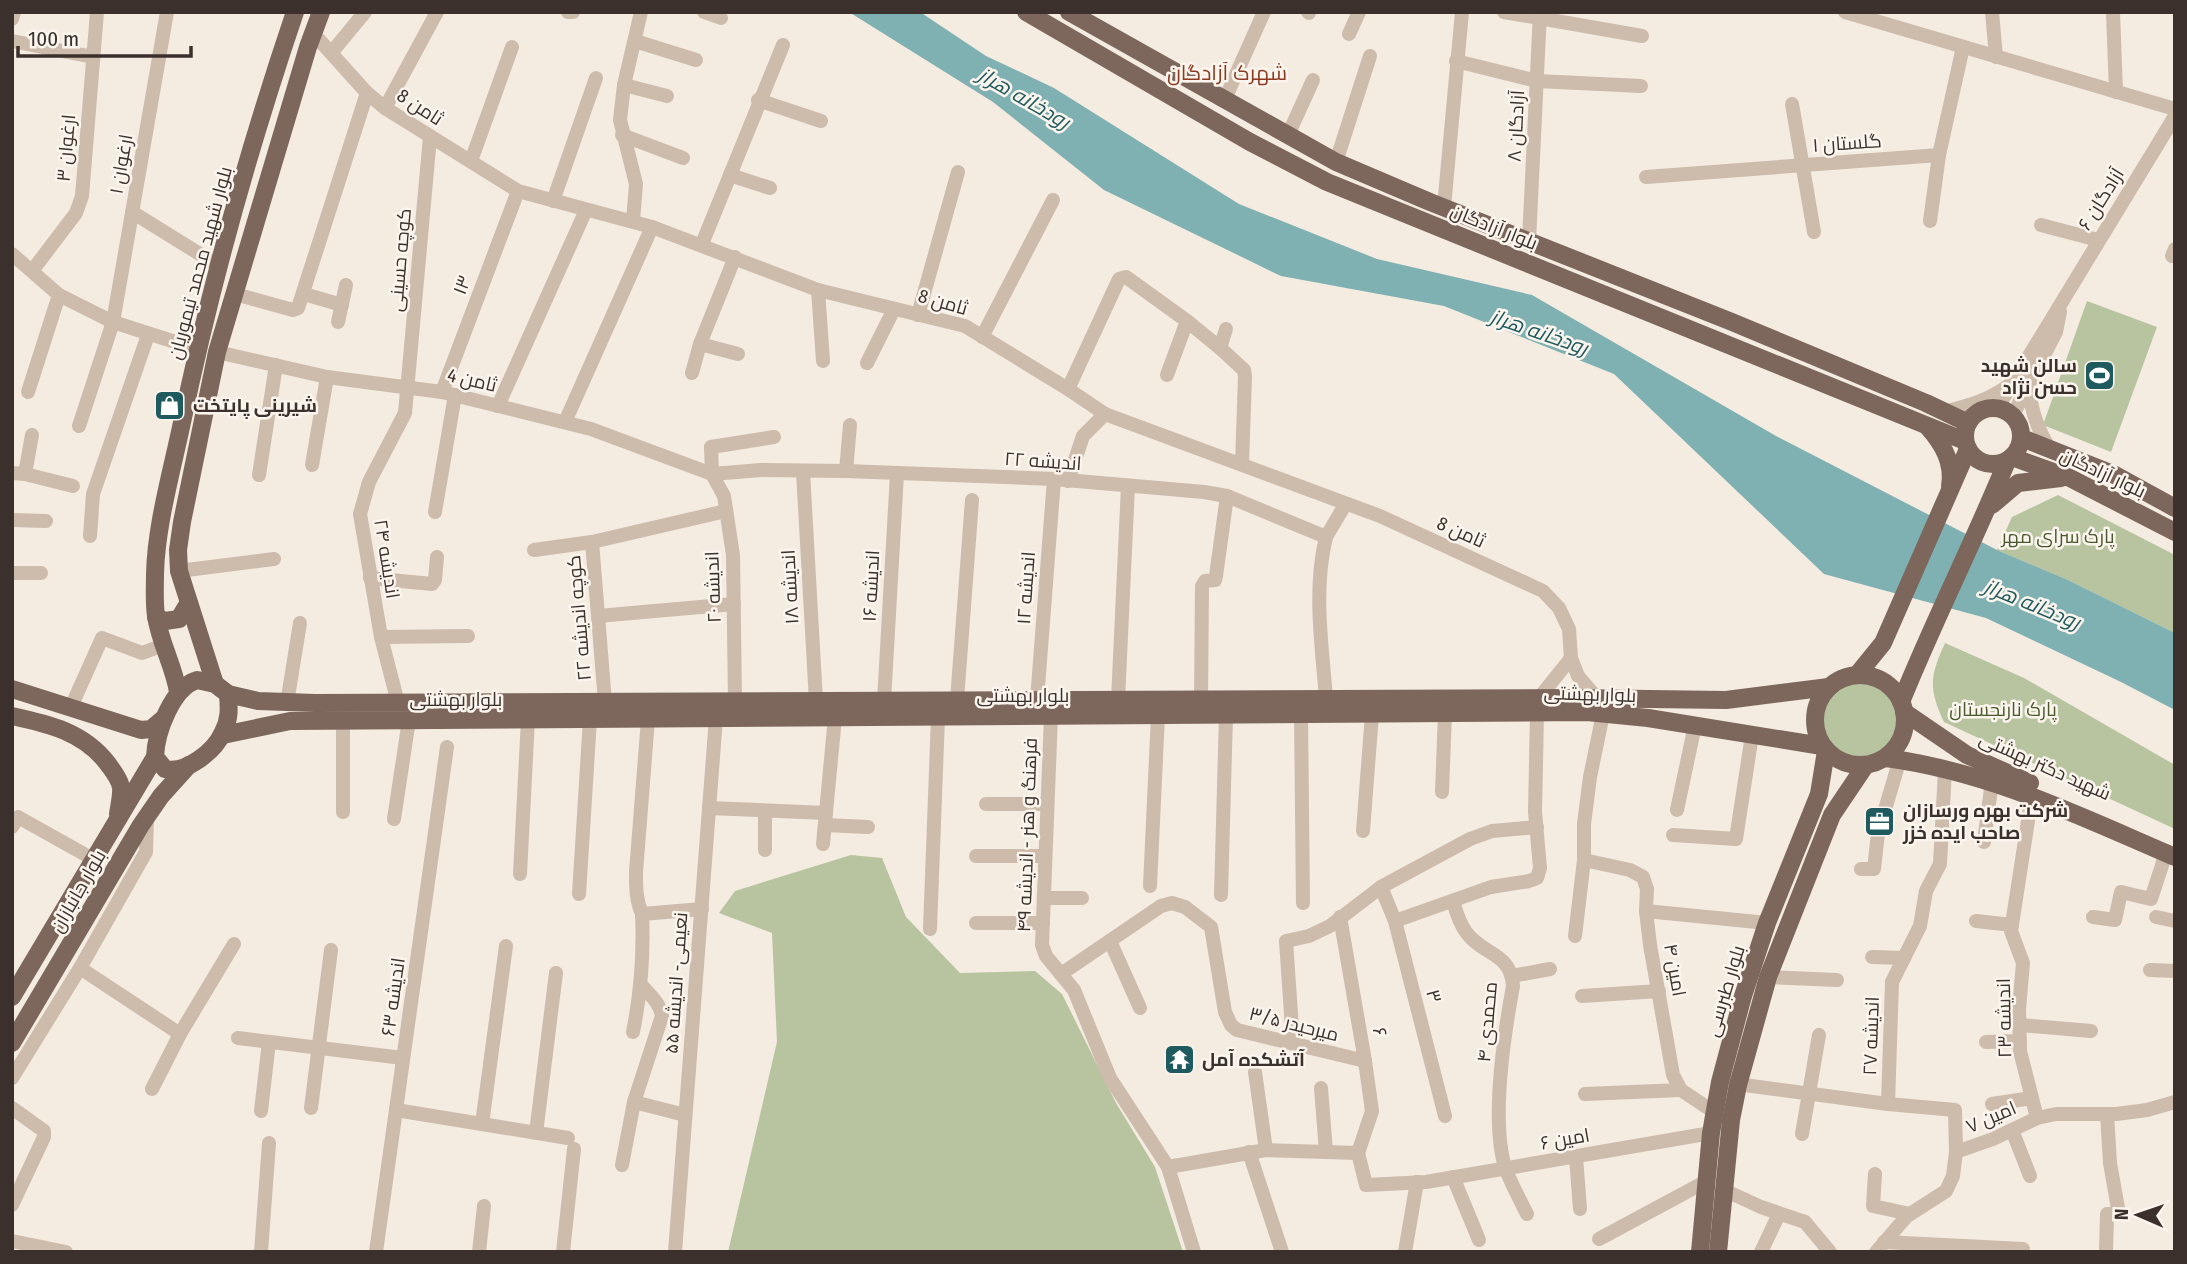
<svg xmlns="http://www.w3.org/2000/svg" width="2187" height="1264" viewBox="0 0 2187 1264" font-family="'Fira Sans Condensed',Cairo,sans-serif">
	<rect width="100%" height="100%" fill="#f4ebe1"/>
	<g fill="#b8c4a0">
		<polygon points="2087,301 2157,327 2111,452 2043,425"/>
		<polygon points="2058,495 2175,555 2175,633 2068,580 1997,550 2012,517"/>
		<path d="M1945 643 2024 678 2175 765V829L1944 722C1928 688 1930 676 1945 643Z"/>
		<circle cx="1860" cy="720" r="45"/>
		<polygon points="851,855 882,858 906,917 960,973 1035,971 1062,994 1116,1103 1155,1167 1183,1252 728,1252 777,1042 772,933 719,913 735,891"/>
	</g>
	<polygon fill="#7fb0b2" points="849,12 920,12 986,56 1054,88 1239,204 1377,259 1532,295 1776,436 1997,550 2068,580 2175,633 2175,710 2121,682 1986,618 1824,574 1614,374 1444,306 1281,276 1104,190 993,102"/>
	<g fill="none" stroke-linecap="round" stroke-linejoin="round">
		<g stroke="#cdbbac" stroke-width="14">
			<polyline points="568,12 573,12"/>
			<polyline points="704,12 721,18"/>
			<polyline points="1308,12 1309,13"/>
			<polyline points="1504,12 1642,36"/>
			<polyline points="1845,12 2175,109"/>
			<polyline points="1992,12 1996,57"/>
			<polyline points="2113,12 2116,92"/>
			<polyline points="12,19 14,12"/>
			<polyline points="313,33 367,93 385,108 518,191 652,227 818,290 965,326 1068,389 1105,414 1380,516 1543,591 1559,608 1569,629 1571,658 1578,676 1597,698"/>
			<polyline points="1349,34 1359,12"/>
			<polyline points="12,41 93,57"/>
			<polyline points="635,41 696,60"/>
			<polyline points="332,52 365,12"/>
			<polyline points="1456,61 1537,81 1641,86"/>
			<polyline points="624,85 667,96"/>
			<polyline points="1225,99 1264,12"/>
			<polyline points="758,100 821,121"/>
			<polyline points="1792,104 1814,232"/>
			<polyline points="385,108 437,12"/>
			<polyline points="622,135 683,158"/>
			<polyline points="1288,135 1313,80"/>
			<polyline points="471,161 512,47"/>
			<polyline points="1336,162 1370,56"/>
			<polyline points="730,175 770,188"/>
			<polyline points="1646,177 1939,155 1963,47"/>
			<polyline points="553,201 596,78"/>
			<polyline points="1444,207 1462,12"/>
			<polyline points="132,212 219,266"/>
			<polyline points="633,221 636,184 620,120 624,85 641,12"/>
			<polyline points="1930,221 1939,155"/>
			<polyline points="2041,225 2098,240"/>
			<polyline points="1529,241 1540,12"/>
			<polyline points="702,244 783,45"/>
			<polyline points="12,254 59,295 113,322 197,349"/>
			<polyline points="2172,256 2175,249"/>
			<polyline points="32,271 76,213 82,196 97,12"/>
			<polyline points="818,290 823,361"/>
			<polyline points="235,294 293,310 298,308 367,93"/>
			<polyline points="304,294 342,305"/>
			<polyline points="918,315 958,172"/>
			<polyline points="338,322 346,285"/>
			<polyline points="1226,329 1220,348 1244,370 1245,376 1242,464"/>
			<polyline points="982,337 1053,200"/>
			<polyline points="700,344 738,354"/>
			<polyline points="217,352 327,377 442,392 591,429 712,474 761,470 846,471 1054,479 1204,492 1227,496 1326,537 1345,505"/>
			<polyline points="867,363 894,309"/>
			<polyline points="692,373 700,344 735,257"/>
			<polyline points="1167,375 1187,321"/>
			<path d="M2028 387C2032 411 2037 429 2050 449"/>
			<polyline points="1068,389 1119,279 1126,277 1187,321 1220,348"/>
			<polyline points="28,392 59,295"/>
			<polyline points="442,392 518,191"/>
			<polyline points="498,406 586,210"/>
			<polyline points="1998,407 2175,116"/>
			<path d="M1944 412C1968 406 1990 400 2009 385"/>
			<polyline points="2013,415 2056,332 2060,312"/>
			<polyline points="565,422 652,227"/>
			<polyline points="79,426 113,322 167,12"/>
			<polyline points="312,465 327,377"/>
			<polyline points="846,471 850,425"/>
			<polyline points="803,472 816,701"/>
			<polyline points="12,473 25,474 73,486"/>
			<polyline points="25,474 32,435"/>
			<polyline points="259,475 276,365"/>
			<polyline points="1068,481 1083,436 1105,414"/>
			<polyline points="435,512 455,395"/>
			<polyline points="12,520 46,521"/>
			<polyline points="90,536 93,494 148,335"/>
			<path d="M1326 537C1313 590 1322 645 1326 699"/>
			<polyline points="534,550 592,542"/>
			<polyline points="179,571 274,559"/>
			<polyline points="12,573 41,573"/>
			<polyline points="370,578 432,584 435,580 437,557"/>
			<polyline points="598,616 734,604"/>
			<polyline points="381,637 468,636"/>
			<polyline points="1539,698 1571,658"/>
			<polyline points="1201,699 1202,586 1205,581 1215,580 1216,576 1227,496"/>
			<polyline points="957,700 972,500"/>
			<polyline points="1037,700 1054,479"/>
			<polyline points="1118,700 1128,486"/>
			<polyline points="735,701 733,555 724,496 712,474 711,447 774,437"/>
			<polyline points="884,701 897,474"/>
			<polyline points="605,702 592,542 726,511"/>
			<polyline points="287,703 300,623"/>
			<polyline points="398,703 381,637 360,514 369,482 405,413 430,137"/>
			<polyline points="71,707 102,638 142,653 164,645"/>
			<polyline points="1301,714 1303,903"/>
			<polyline points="1051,716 1042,945 1046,956 1074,990 1110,1078 1168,1167 1194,1252"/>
			<path d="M648 719 636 872C636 888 636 900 642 914L702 909"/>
			<polyline points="1442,792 1445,713"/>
			<polyline points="2032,795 2011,931 2023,963 2019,1009 2020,1051 2037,1118"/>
			<polyline points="986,804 1047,804"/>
			<polyline points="709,808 826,813"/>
			<polyline points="1677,810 1695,725"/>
			<polyline points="343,812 343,721"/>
			<polyline points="394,819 409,720"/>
			<polyline points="825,825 868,827"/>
			<polyline points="12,827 18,817 93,859"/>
			<polyline points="1363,831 1372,714"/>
			<polyline points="1673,835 1736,839 1752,735"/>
			<polyline points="1984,842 1992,781"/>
			<polyline points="823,844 835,717"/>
			<polyline points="765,850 765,811"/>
			<polyline points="976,856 1045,856"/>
			<polyline points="1584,860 1630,870 1643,877 1647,889 1646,911 1650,945 1673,1075 1681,1090 1714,1112"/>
			<polyline points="1861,869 1874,869 1878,833 1900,759"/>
			<polyline points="520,874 528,719"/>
			<polyline points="1150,886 1158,715"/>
			<polyline points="1381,887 1395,921 1445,1116"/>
			<polyline points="579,894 590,719"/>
			<polyline points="1221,895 1226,715"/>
			<polyline points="1044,898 1082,898"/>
			<path d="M1453 901C1456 911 1459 923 1466 932 1482 955 1511 952 1513 986 1504 1035 1490 1123 1506 1170 1512 1185 1520 1200 1527 1214"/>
			<polyline points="1646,911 1767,923"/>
			<polyline points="1340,917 1365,1061 1372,1111 1358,1153"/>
			<polyline points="2093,917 2115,920 2121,892 2151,899 2166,853"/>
			<polyline points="2156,917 2175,921"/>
			<polyline points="1395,921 1491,887 1529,881 1537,878 1540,868 1535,812 1537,713"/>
			<polyline points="1976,921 2012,925"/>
			<polyline points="976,923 1043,923"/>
			<polyline points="930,929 938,717"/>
			<polyline points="1575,936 1584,860 1584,824 1590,777 1603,714"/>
			<polyline points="1110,941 1140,1008"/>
			<polyline points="1872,957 1904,958"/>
			<polyline points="80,968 180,1034"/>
			<polyline points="2150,970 2175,971"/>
			<polyline points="1061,974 1161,906 1172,903 1185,907 1211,927 1225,1012 1231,1025 1237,1030 1365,1061"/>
			<polyline points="1512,976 1550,969"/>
			<polyline points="1768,977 1837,980"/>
			<polyline points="1582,996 1659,991"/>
			<polyline points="2020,1025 2091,1031"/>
			<path d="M633 1032C641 992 644 955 642 914"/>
			<polyline points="238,1038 403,1058"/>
			<polyline points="1986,1042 2020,1041"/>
			<polyline points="1293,1043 1286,941 1309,936 1330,926 1381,887 1470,839 1492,831 1537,827"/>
			<polyline points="1255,1072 1266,1150"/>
			<polyline points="12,1078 80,968 146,852 147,817"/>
			<polyline points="1729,1083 1888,1104 1955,1110 1956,1152"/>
			<polyline points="1321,1088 1326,1152"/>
			<polyline points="152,1089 180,1034 234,944"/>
			<polyline points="1585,1094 1681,1090"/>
			<polyline points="634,1102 685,1115"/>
			<polyline points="1888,1104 1892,982 1920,926 1926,891 1940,864 1945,770"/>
			<polyline points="1992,1104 2032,1098"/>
			<polyline points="12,1108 44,1131 44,1137 12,1205"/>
			<polyline points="311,1108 331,950"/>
			<polyline points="396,1110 568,1138"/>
			<polyline points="261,1111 269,1042"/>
			<polyline points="482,1124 506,946"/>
			<polyline points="2012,1130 2030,1176"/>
			<polyline points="536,1133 556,973"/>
			<polyline points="1802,1134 1819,1035"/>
			<polyline points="1249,1152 1282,1252"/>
			<polyline points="1358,1153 1366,1185 1426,1182 1711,1133"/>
			<polyline points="1576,1157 1580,1209"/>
			<path d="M622 1165 634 1102 662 1016C660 1003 650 995 642 986"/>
			<polyline points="1168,1167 1266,1150 1358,1153"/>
			<polyline points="1875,1174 1873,1206 1910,1214"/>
			<polyline points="1453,1177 1479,1240"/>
			<polyline points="1724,1190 1761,1207 1805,1222 1830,1252"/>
			<polyline points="1599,1239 1705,1182"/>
			<polyline points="12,1241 66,1252"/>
			<polyline points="1884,1242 2023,1249"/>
			<polyline points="261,1252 269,1143"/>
			<polyline points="376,1252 447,747"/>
			<polyline points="479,1252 484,1206"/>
			<polyline points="563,1252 574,1149"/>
			<polyline points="675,1252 716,718"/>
			<polyline points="1405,1252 1417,1182"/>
			<polyline points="1761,1252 1779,1214"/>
			<polyline points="1876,1252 1907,1216 1946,1191 1953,1176 1956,1152 1993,1139 2037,1118 2056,1114 2116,1114 2147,1110 2175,1102"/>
			<polyline points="2106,1252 2107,1214 2119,1214 2110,1163 2107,1114"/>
		</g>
		<g stroke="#7d675c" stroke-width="18">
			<polyline points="1026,12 1250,142 1327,182 1965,441"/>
			<polyline points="1069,12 1336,162 1430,202 1732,322 1926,403 1968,423"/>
			<circle cx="1993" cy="436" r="28"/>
			<path d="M1928 427C1943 444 1954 463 1950 486"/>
			<polyline points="2022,438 2113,474 2175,508"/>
			<polyline points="2012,457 2070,478 2175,532"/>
			<polyline points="1992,505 2018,483 2061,478"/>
			<polyline points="156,617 165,621 179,619 188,604"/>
			<circle cx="1860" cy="720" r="45"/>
			<polyline points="1857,675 1883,643 1968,449"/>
			<path d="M197 680 215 684 228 694C229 708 230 719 223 732 215 751 186 774 165 769L155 757C156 732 172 688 197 680Z"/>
			<polyline points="215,684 179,571 178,550 182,522 217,352 308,47 321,12"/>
			<polyline points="12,689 141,730 151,729 164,718"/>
			<path d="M178 692C174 666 160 643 156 616 154 602 155 587 155 574 156 527 171 474 181 427 210 287 249 148 295 12"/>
			<polyline points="228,694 258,701 315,703 1572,698 1726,700 1829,687"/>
			<path d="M1901 702C1934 620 1974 542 2007 461"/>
			<polyline points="1904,712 1967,755 2030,783"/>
			<path d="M12 716C49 724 84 732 108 764 113 771 119 778 121 787 122 795 119 806 118 814"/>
			<polyline points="223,735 290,721 1587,712 1648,718 1822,746"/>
			<path d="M1886 758C1991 772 2079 816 2175 857"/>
			<polyline points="12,997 155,757"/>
			<polyline points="12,1043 141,825 161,796 189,765"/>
			<polyline points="1700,1252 1711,1133 1720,1082 1743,996 1767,923 1819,794 1826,751"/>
			<polyline points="1718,1252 1731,1120 1738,1085 1768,977 1832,815 1865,766"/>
		</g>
	</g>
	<defs>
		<symbol id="stadium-square" viewBox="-11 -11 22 22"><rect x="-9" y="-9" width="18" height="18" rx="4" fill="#1f5a5e" stroke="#fbf5ee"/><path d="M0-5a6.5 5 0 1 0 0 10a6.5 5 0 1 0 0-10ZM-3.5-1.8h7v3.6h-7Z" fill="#fff"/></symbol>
		<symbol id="shop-square" viewBox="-11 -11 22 22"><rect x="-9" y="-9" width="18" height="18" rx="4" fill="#1f5a5e" stroke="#fbf5ee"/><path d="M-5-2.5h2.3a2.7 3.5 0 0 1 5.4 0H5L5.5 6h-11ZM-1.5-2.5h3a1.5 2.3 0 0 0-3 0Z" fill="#fff"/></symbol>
		<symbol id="office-square" viewBox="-11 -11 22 22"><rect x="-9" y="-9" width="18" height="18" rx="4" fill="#1f5a5e" stroke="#fbf5ee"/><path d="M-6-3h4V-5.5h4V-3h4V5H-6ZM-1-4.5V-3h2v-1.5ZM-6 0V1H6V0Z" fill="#fff"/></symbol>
		<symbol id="temple-square" viewBox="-11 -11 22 22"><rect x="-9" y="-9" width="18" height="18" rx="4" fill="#1f5a5e" stroke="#fbf5ee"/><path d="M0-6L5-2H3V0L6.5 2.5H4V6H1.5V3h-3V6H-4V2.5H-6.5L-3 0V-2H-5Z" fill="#fff"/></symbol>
	</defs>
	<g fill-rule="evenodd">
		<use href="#stadium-square" x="2082" y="358" width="35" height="35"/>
		<use href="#shop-square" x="152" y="388" width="35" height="35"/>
		<use href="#office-square" x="1862" y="804" width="35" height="35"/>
		<use href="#temple-square" x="1162" y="1042" width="35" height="35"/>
	</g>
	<g text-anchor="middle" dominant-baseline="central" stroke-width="5" stroke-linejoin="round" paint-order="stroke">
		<g font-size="19" fill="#3b302b" stroke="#fbf5ee">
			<text transform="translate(420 107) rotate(33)">ثامن 8</text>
			<text transform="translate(1516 126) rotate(-87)">آزادگان ۸</text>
			<text transform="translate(1847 143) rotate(-4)">گلستان ۱</text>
			<text transform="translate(66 148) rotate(-85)">ارغوان ۳</text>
			<text transform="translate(121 164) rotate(-80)">ارغوان ۱</text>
			<text transform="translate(2101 199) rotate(-58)">آزادگان ۶</text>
			<text transform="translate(1494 227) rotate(22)">بلوار آزادگان</text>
			<text transform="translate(400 260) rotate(-85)">کوچه حسینی</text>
			<text transform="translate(200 263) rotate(-75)">بلوار شهید محمد تیموریان</text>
			<text transform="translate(462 285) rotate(-69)">۱۳</text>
			<text transform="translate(943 302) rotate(16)">ثامن 8</text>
			<text transform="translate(472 380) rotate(13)">ثامن 4</text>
			<text transform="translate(1043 461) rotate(4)">اندیشه ۲۲</text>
			<text transform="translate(2103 473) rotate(25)">بلوار آزادگان</text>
			<text transform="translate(1461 532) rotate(24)">ثامن 8</text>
			<text transform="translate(387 559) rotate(81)">اندیشه ۲۴</text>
			<text transform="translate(871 586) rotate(-87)">اندیشه ۱۶</text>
			<text transform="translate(713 587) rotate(-92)">اندیشه ۲۰</text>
			<text transform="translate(790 587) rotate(-93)">اندیشه ۱۸</text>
			<text transform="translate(1026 588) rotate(-86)">اندیشه ۱۲</text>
			<text transform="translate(579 618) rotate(-95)">کوچه اندیشه ۲۲</text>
			<text transform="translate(1590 694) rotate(2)">بلوار بهشتی</text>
			<text x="1023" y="695">بلوار بهشتی</text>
			<text x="456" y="699">بلوار بهشتی</text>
			<text transform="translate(2045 766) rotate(24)">شهید دکتر بهشتی</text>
			<text transform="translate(1027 835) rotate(-88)">فرهنگ و هنر - اندیشه ۴۹</text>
			<text transform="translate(78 891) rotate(-60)">بلوار جانبازان</text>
			<text transform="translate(1675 970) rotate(80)">امین ۴</text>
			<text transform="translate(676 983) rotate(-86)">نعیمی- اندیشه ۵۵</text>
			<text transform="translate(1725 991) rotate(-73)">بلوار طبرسی</text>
			<text transform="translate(1434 996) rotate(75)">۳</text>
			<text transform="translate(393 997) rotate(-82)">اندیشه ۶۳</text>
			<text transform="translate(2004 1018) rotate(-91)">اندیشه ۲۳</text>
			<text transform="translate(1487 1022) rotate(-85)">محمدی ۴</text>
			<text transform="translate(1294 1024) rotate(14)">میرحیدر ۳/۵</text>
			<text transform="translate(1380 1032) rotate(80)">۶</text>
			<text transform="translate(1871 1036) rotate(-88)">اندیشه ۲۷</text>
			<text transform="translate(1991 1117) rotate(-23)">امین ۷</text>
			<text transform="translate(1565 1139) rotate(-10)">امین ۶</text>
		</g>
		<g font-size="19" font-weight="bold" fill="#3b302b" stroke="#fbf5ee" text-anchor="start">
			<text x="2077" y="365" text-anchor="end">سالن شهید<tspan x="2077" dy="22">حسن نژاد</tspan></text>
			<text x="193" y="405">شیرینی پایتخت</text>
			<text x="1903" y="810">شرکت بهره ورسازان<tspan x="1903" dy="22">صاحب ایده خزر</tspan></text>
			<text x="1202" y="1059">آتشکده آمل</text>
		</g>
		<g font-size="19" fill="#4a5a2e" stroke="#fbf5ee">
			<text x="2058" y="536">پارک سرای مهر</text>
			<text x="2003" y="709">پارک نارنجستان</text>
		</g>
		<g font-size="21" fill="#8c3b22" stroke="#fbf5ee">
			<text x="1227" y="73">شهرک آزادگان</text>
		</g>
		<g font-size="21" font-style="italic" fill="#1f5a5e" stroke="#fbf5ee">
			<text transform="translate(1024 98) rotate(30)">رودخانه هراز</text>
			<text transform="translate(1539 332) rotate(19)">رودخانه هراز</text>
			<text transform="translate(2032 604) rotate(22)">رودخانه هراز</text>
		</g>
	</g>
	<rect width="2187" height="1264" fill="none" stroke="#3b302b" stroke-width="28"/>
	<g transform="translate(2138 1215) rotate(272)" stroke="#fbf5ee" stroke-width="5" paint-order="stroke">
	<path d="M0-5L12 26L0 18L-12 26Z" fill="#3b302b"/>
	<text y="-10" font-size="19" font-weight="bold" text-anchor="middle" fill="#3b302b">N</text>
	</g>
	<path d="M18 46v10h173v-10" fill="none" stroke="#3b302b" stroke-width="3.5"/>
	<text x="28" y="46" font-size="21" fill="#3b302b" stroke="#fbf5ee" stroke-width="5" paint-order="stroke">100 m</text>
</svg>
